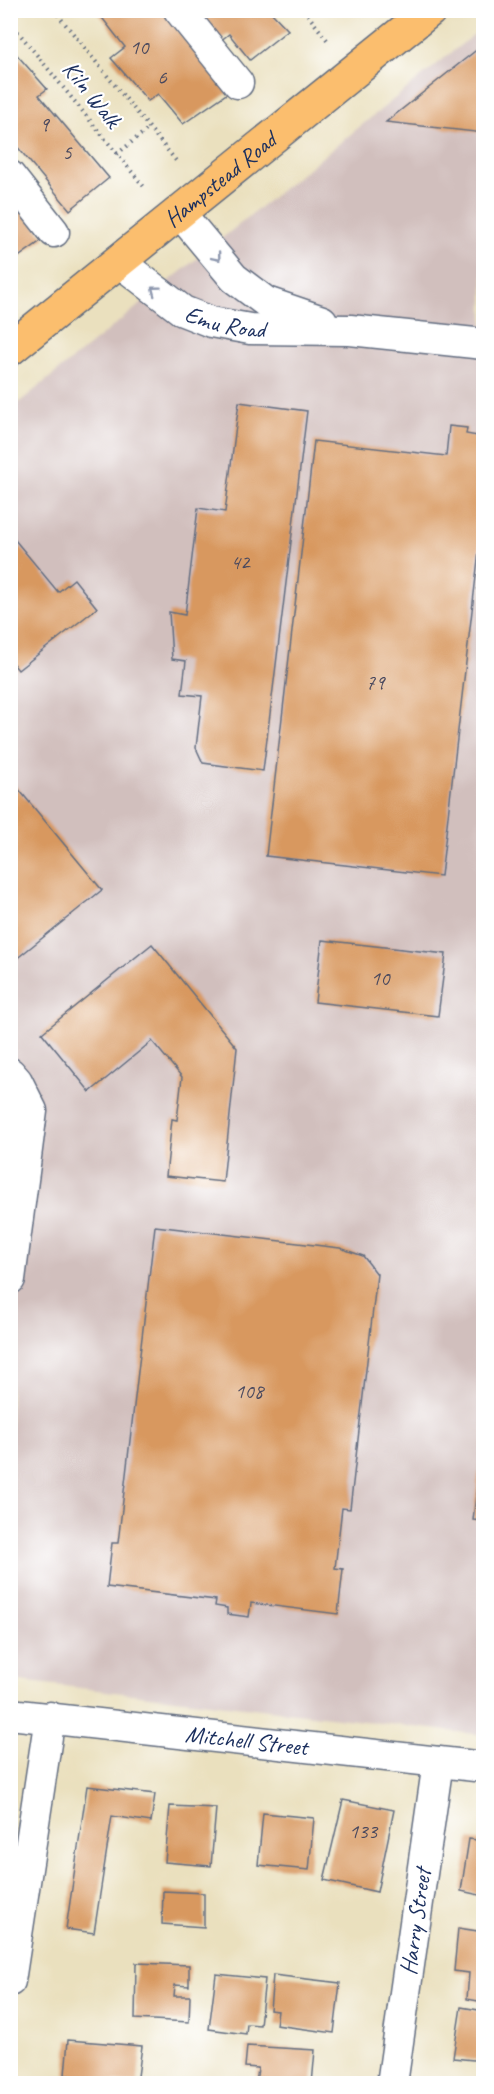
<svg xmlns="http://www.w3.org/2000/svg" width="494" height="2094" viewBox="0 0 494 2094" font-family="Caveat,sans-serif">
	<rect width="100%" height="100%" fill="#fff"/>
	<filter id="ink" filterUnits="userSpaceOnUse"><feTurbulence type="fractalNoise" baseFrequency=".0167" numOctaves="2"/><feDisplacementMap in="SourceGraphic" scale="12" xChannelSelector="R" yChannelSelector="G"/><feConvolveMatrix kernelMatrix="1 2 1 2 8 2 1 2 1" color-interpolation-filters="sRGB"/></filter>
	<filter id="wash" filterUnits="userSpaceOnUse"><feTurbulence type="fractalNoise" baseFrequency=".008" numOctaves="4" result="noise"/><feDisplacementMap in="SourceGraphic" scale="24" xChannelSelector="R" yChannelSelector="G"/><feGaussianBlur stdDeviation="1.35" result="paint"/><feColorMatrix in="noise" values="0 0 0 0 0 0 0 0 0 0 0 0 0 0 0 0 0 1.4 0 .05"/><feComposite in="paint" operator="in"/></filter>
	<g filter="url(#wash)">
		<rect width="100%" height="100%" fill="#eae0be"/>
		<polygon fill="#d1bfbd" points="483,27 483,1735 11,1680 11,409"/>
		<g id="blocks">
			<g fill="#d8985f">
				<polygon points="96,10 162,10 229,92 183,124 158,94 148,101 111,58 125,47"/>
				<polygon points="196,10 269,10 288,30 250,60 229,34 220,41"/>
				<polygon points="484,44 484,133 386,122"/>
				<polygon points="10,47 47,89 39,95 109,178 70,210 10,138"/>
				<polygon points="10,194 45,238 10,263"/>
				<polygon points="239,402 307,411 263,771 203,763 196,748 202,696 182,694 186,661 172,659 169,612 185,615 198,508 225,512"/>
				<polygon points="449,426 467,428 466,434 477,436 478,430 484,430 484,508 441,876 266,856 314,441 446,456"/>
				<polygon points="10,534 58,592 74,579 97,608 18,670 10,660"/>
				<polygon points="16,786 102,890 10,964 10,790"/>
				<polygon points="322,940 446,954 438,1016 315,1002"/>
				<polygon points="152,944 237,1048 223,1182 166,1176 172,1119 177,1120 182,1077 152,1041 90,1092 42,1033"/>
				<polygon points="155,1226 340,1248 363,1256 377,1274 350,1509 342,1508 335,1568 343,1569 338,1614 251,1603 249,1617 227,1614 227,1608 215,1606 216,1600 107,1587 112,1543 118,1543"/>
				<polygon points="482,1443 484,1443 484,1521 473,1520"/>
				<polygon points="87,1786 155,1794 151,1822 112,1816 94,1933 66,1929"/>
				<polygon points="343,1800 394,1810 377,1892 324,1880"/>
				<polygon points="170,1806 216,1808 211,1866 165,1862"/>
				<polygon points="263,1813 314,1818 309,1870 258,1865"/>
				<polygon points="469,1839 484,1841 484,1896 461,1891"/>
				<polygon points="163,1891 204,1893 204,1927 162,1924"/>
				<polygon points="458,1928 484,1932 484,2002 467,1999 469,1973 454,1971"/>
				<polygon points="136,1963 189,1965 189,1986 175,1985 174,1996 190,1996 189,2022 135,2019"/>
				<polygon points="216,1974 265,1979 260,2025 247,2024 246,2034 209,2029"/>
				<polygon points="273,1975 340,1983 334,2033 276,2025 278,2011 270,2010"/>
				<polygon points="461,2007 484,2011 484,2061 453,2058"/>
				<polygon points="68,2040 142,2046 137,2084 65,2075"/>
				<polygon points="247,2046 315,2050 312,2084 256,2084 258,2068 245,2067"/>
			</g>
		</g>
	</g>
	<g filter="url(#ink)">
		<use href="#blocks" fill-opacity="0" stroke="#636d80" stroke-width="1.5"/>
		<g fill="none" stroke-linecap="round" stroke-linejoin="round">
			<defs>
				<g id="minor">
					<polyline points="179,10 238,83"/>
					<polyline points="10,176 54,232"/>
					<polyline points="179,212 234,278 266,302 322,321"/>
					<path id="s1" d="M118 261 183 311 211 322 250 329 350 330 484 344"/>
					<polyline points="10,1073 17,1081 32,1111 10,1279"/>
					<path id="s2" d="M10 1714 484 1767"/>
					<polyline points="10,1981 50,1717"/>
					<path id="s3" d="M392 2084 438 1762"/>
				</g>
				<g id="major">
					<path id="s4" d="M10 349 430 10"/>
				</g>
			</defs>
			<use href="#minor" stroke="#636d80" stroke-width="33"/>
			<use href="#major" stroke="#636d80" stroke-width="36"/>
			<g stroke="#636d80" stroke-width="4" stroke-dasharray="1.5 4.5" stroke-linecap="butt">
				<polyline points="54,10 177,162"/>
				<polyline points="304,10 328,41"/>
				<polyline points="358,10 361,14"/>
				<polyline points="10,22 145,188"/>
				<polyline points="117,154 149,128"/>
			</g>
			<use href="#minor" stroke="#fff" stroke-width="30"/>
			<use href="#major" stroke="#fbbe6e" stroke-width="33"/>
		</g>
		<defs><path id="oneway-chevron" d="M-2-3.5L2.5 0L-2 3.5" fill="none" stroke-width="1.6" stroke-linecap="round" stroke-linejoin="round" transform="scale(1.5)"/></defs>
		<g stroke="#8d97ae">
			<use href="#oneway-chevron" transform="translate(217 257) rotate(50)"/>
			<use href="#oneway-chevron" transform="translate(155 290) rotate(-143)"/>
		</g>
	</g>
	<g text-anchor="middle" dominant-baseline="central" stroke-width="4.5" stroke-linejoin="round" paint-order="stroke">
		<g font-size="21" fill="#4a495e">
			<text x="139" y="47">10</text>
			<text x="162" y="77">6</text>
			<text x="44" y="124">9</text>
			<text x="67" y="152">5</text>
			<text x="240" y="562">42</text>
			<text x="375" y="682">79</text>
			<text x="380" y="978">10</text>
			<text x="249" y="1391">108</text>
			<text x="363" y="1831">133</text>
		</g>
		<g font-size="24" fill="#1b2f5e" stroke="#fff">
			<text transform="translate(92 94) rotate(51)">Kiln Walk</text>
			<text stroke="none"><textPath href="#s4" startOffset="270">Hampstead Road</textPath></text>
			<text stroke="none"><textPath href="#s1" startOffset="126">Emu Road</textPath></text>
			<text stroke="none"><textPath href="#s2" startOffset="238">Mitchell Street</textPath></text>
			<text stroke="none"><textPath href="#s3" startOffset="164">Harry Street</textPath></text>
		</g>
	</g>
	<rect width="494" height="2094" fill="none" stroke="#fff" stroke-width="36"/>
</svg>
